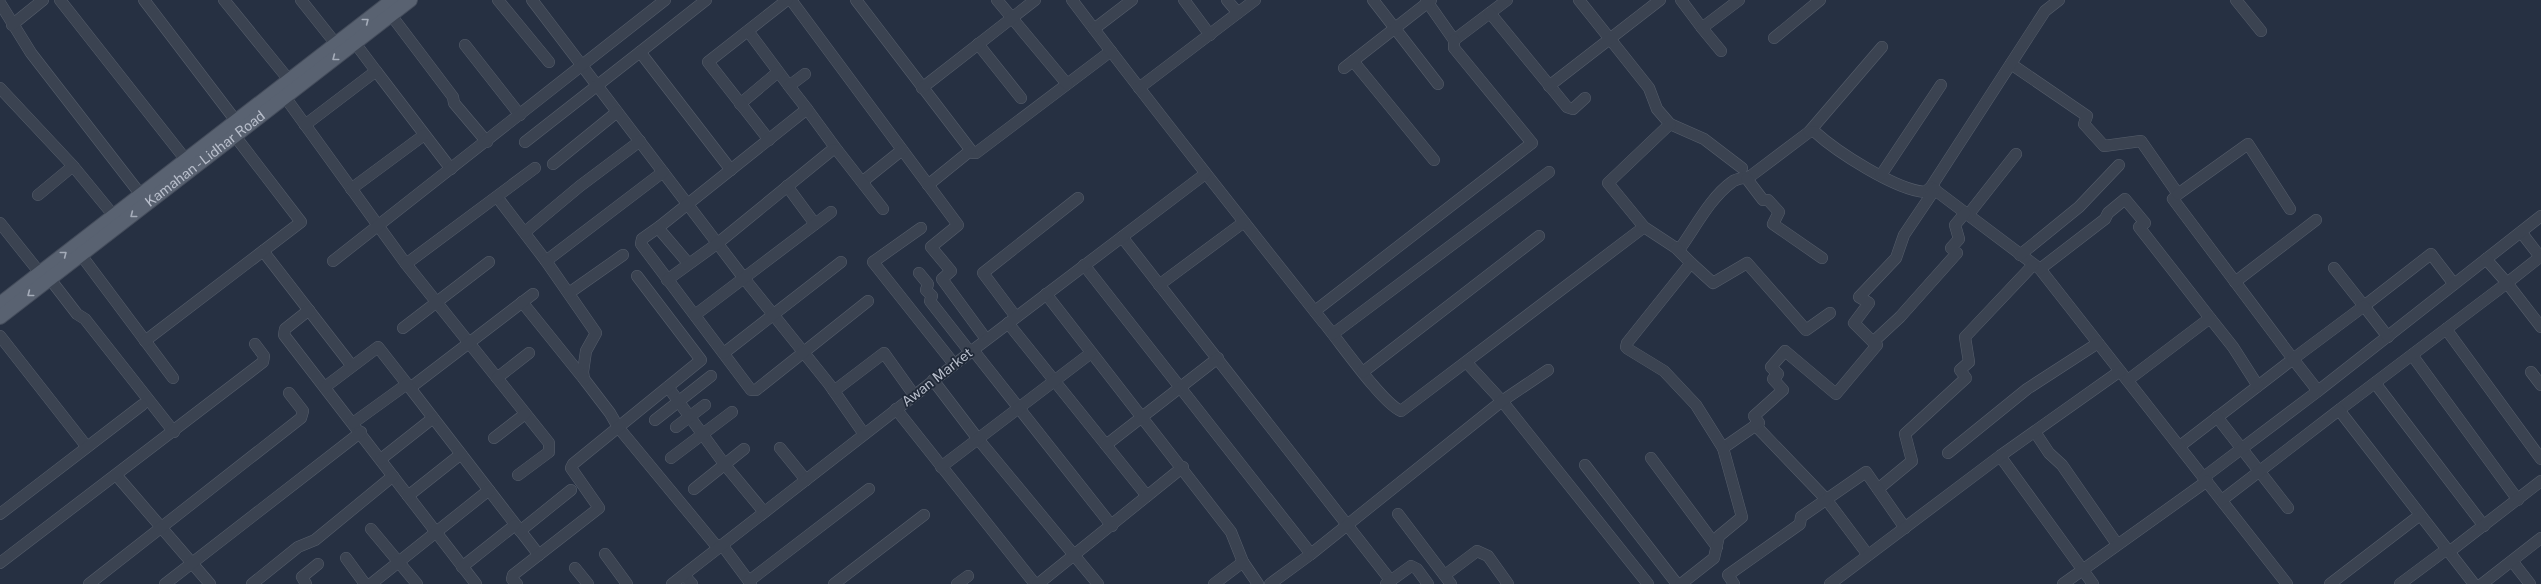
<svg xmlns="http://www.w3.org/2000/svg" width="2541" height="584" viewBox="0 0 2541 584" font-family="'Public Sans',sans-serif">
	<rect width="100%" height="100%" fill="#263042"/>
	<g fill="none" stroke-linecap="round" stroke-linejoin="round">
		<defs>
			<g id="minor">
				<polyline points="60,0 186,160"/>
				<polyline points="144,0 236,121"/>
				<polyline points="224,0 289,80"/>
				<polyline points="301,0 336,44"/>
				<polyline points="498,0 549,62"/>
				<polyline points="532,0 743,277 829,384 864,434"/>
				<polyline points="791,0 958,225 931,247 951,271 942,279 986,339"/>
				<polyline points="856,0 973,153 976,153 1111,51"/>
				<polyline points="997,0 1067,84"/>
				<path d="M1072 0C1154 109 1239 216 1324 323 1340 342 1382 403 1401 411L1644 227"/>
				<polyline points="1184,0 1210,35"/>
				<polyline points="1227,0 1238,13"/>
				<polyline points="1373,0 1438,84"/>
				<polyline points="1426,0 1454,40 1507,0"/>
				<polyline points="1579,0 1649,88 1657,109 1670,124 1704,139 1742,168"/>
				<polyline points="1681,0 1702,28"/>
				<polyline points="2236,0 2261,31"/>
				<polyline points="0,3 31,53 141,195"/>
				<polyline points="1490,13 1567,107 1573,109 1585,98"/>
				<polyline points="391,15 453,97 454,103 487,142"/>
				<polyline points="12,25 43,0"/>
				<polyline points="1094,29 1132,0"/>
				<polyline points="748,31 789,86"/>
				<polyline points="1774,38 1820,0"/>
				<polyline points="978,44 1021,98"/>
				<polyline points="465,45 520,115"/>
				<polyline points="1721,51 1702,28 1739,0"/>
				<polyline points="640,52 706,0"/>
				<polyline points="1353,61 1434,160"/>
				<polyline points="2011,64 2087,116 2084,124 2104,146 2141,141 2178,194 2173,199 2293,359 2180,446"/>
				<polyline points="1344,68 1431,0"/>
				<polyline points="376,71 451,169"/>
				<polyline points="1549,86 1660,0"/>
				<polyline points="0,88 73,166 114,216"/>
				<polyline points="922,88 1035,0"/>
				<polyline points="1139,88 1255,0"/>
				<polyline points="285,97 406,264 549,443 549,452 518,475"/>
				<polyline points="740,104 778,72"/>
				<polyline points="807,109 837,150"/>
				<path d="M1670 124 1608 183 1644 227 1676 248 1681 247C1696 226 1711 197 1732 182 1738 177 1746 179 1752 175L1809 132 1882 47"/>
				<polyline points="305,125 376,71 355,43"/>
				<path d="M1809 132H1815C1837 152 1896 190 1925 192L1931 187 2045 11 2059 0"/>
				<polyline points="769,140 708,62 787,0"/>
				<polyline points="525,142 640,52 731,170"/>
				<polyline points="553,164 617,112"/>
				<polyline points="1881,175 1941,85"/>
				<polyline points="1747,179 1763,200 1768,200 1779,212 1773,224 1822,258"/>
				<polyline points="862,182 902,150"/>
				<polyline points="928,185 970,151"/>
				<polyline points="787,186 815,224"/>
				<polyline points="1931,187 2040,269 2287,584"/>
				<polyline points="351,189 424,135"/>
				<polyline points="2178,194 2248,144 2290,209"/>
				<polyline points="38,195 73,166"/>
				<polyline points="497,197 546,261 663,172"/>
				<polyline points="1968,215 2016,154"/>
				<polyline points="0,223 40,273"/>
				<polyline points="659,227 642,239 641,244 751,390 756,390 868,301"/>
				<polyline points="921,228 873,262 954,364"/>
				<polyline points="525,232 580,186 640,141"/>
				<polyline points="2521,232 2541,258"/>
				<polyline points="1122,237 1391,581"/>
				<polyline points="1676,248 1691,263"/>
				<polyline points="263,251 352,366"/>
				<polyline points="81,255 173,378"/>
				<polyline points="2020,255 2079,207 2119,165"/>
				<polyline points="2540,257 2507,283 2541,327"/>
				<polyline points="333,261 665,0"/>
				<polyline points="546,261 596,333 586,351 583,372 584,379 610,413 618,427 718,548"/>
				<polyline points="688,263 659,229 659,227 807,109 789,86 805,74"/>
				<polyline points="406,264 535,168"/>
				<polyline points="1084,265 1311,554 1270,584"/>
				<polyline points="2334,268 2364,306 2431,254 2454,284"/>
				<polyline points="2040,269 2105,219 2108,213 2125,199 2145,223 2139,227 2210,318"/>
				<polyline points="919,273 928,284 926,290 932,296 930,301 970,352"/>
				<polyline points="50,279 77,314 85,319 174,432"/>
				<polyline points="667,280 718,243 832,150 837,150 883,209"/>
				<polyline points="2235,282 2316,220"/>
				<polyline points="1159,285 1244,222"/>
				<polyline points="569,293 623,255"/>
				<polyline points="1046,294 1231,532 1243,562 1258,584"/>
				<polyline points="522,302 584,379"/>
				<polyline points="309,310 285,329 284,335 476,584"/>
				<polyline points="1315,311 1532,143 1454,48 1454,40"/>
				<polyline points="695,315 831,212"/>
				<polyline points="1016,317 983,273 1078,198"/>
				<polyline points="1008,323 1147,496"/>
				<polyline points="403,328 489,262"/>
				<polyline points="2446,329 2541,459"/>
				<polyline points="1333,334 1549,172"/>
				<polyline points="0,336 87,447"/>
				<polyline points="145,341 301,222 235,136"/>
				<polyline points="1873,342 1854,323 1869,303 1859,297 1896,258 1904,235 1935,189"/>
				<polyline points="973,350 1112,526"/>
				<polyline points="724,353 841,262"/>
				<polyline points="2412,355 2518,500"/>
				<polyline points="1467,363 1502,401 1648,584"/>
				<polyline points="1363,372 1539,236"/>
				<polyline points="2531,372 2541,385"/>
				<polyline points="497,378 529,353"/>
				<polyline points="933,380 978,439 1098,584"/>
				<polyline points="2128,380 2210,318 2233,347 2258,386"/>
				<polyline points="2375,383 2484,526"/>
				<polyline points="325,387 378,347 407,384"/>
				<polyline points="668,387 725,465 764,512"/>
				<polyline points="410,388 533,294"/>
				<polyline points="834,391 884,353 914,395"/>
				<polyline points="2318,391 2541,216"/>
				<polyline points="896,409 1035,584"/>
				<polyline points="2339,410 2507,283 2486,259"/>
				<polyline points="2217,417 2288,508"/>
				<polyline points="655,420 711,376"/>
				<polyline points="353,423 407,384 539,555"/>
				<polyline points="1755,425 1826,499 1868,555"/>
				<polyline points="676,427 705,405"/>
				<polyline points="2035,432 2049,453 2062,465 2117,544"/>
				<polyline points="494,438 525,414"/>
				<polyline points="1106,445 1218,358"/>
				<polyline points="780,448 806,480"/>
				<polyline points="1723,448 1759,423 1754,416 1783,390 1773,379 1778,374 1771,367 1785,351 1836,394 1877,345 1873,342 1900,317 1957,253 1951,248 1959,239 1955,225 1965,213"/>
				<polyline points="1948,453 2027,389 2098,343"/>
				<polyline points="2000,456 2093,584"/>
				<polyline points="671,458 732,412"/>
				<polyline points="1651,458 1717,547"/>
				<polyline points="381,459 433,418"/>
				<polyline points="1585,465 1677,584"/>
				<polyline points="941,467 1091,353"/>
				<polyline points="117,476 210,584"/>
				<polyline points="2204,477 2318,391 2293,359 2364,306 2388,337"/>
				<polyline points="694,489 744,449"/>
				<polyline points="1878,489 1912,461 1905,434 1966,378 1960,370 1969,362 1965,337 2033,265"/>
				<polyline points="408,496 461,454"/>
				<polyline points="2222,500 2339,410 2474,584"/>
				<polyline points="0,514 142,405"/>
				<polyline points="1398,514 1451,584"/>
				<polyline points="371,529 417,584"/>
				<polyline points="520,531 571,490"/>
				<polyline points="722,545 751,584"/>
				<polyline points="2449,552 2541,481"/>
				<polyline points="605,554 627,584"/>
				<polyline points="1311,554 1502,401 1548,370"/>
				<polyline points="346,558 365,584"/>
				<polyline points="2512,561 2530,584"/>
				<polyline points="0,563 263,362 264,356 255,344"/>
				<polyline points="462,567 515,525"/>
				<polyline points="575,568 588,584"/>
				<polyline points="684,575 692,584"/>
				<polyline points="1445,575 1477,551 1488,556 1508,584"/>
				<polyline points="749,581 869,489"/>
				<polyline points="89,584 301,418 303,411 289,393"/>
				<polyline points="165,584 361,432"/>
				<polyline points="252,584 298,547 315,540 393,476"/>
				<polyline points="306,584 302,577 318,564"/>
				<polyline points="371,584 489,490"/>
				<polyline points="517,584 512,579 513,575 599,508 571,468 573,464 701,360 637,276"/>
				<polyline points="672,584 973,350 1205,174"/>
				<polyline points="834,584 924,515"/>
				<polyline points="957,584 968,576"/>
				<polyline points="1038,584 1183,467"/>
				<polyline points="1214,584 1243,562"/>
				<polyline points="1386,584 1411,566 1417,569 1428,584"/>
				<polyline points="1681,584 1714,558 1719,536 1742,517 1723,448 1696,405 1664,371 1628,349 1626,347 1627,343 1691,263 1713,283 1747,263 1806,330 1830,313"/>
				<polyline points="1734,584 1728,575 1800,524 1801,517 1866,472 1905,528"/>
				<polyline points="1830,584 2000,456 2120,371"/>
				<polyline points="2063,584 2207,481"/>
				<polyline points="2330,584 2420,515"/>
				<polyline points="2400,584 2447,549"/>
				<polyline points="2482,584 2541,538"/>
			</g>
			<g id="major">
				<polyline points="0,304 393,0"/>
				<path id="s1" d="M0 317 410 0"/>
			</g>
		</defs>
		<use href="#minor" stroke="#565e6c" stroke-width="12"/>
		<use href="#major" stroke="#444c5b" stroke-width="16"/>
		<use href="#minor" stroke="#3b4351" stroke-width="11"/>
		<use href="#major" stroke="#596271" stroke-width="14"/>
	</g>
	<defs><path id="oneway-chevron" d="M-2-3.5L2.5 0L-2 3.5" fill="none" stroke-width="1.6" stroke-linecap="round" stroke-linejoin="round"/></defs>
	<g stroke="#a5acb9">
		<use href="#oneway-chevron" transform="translate(366 21) rotate(-38)"/>
		<use href="#oneway-chevron" transform="translate(335 58) rotate(142)"/>
		<use href="#oneway-chevron" transform="translate(133 215) rotate(142)"/>
		<use href="#oneway-chevron" transform="translate(64 254) rotate(-38)"/>
		<use href="#oneway-chevron" transform="translate(30 294) rotate(142)"/>
	</g>
	<g text-anchor="middle" dominant-baseline="central" stroke-width="3.5" stroke-linejoin="round" paint-order="stroke">
		<g font-size="14" fill="#b8becb" stroke="#1f2837">
			<text stroke="none"><textPath href="#s1" startOffset="259">Kamahan - Lidhar Road</textPath></text>
			<text transform="translate(937 377) rotate(-38)">Awan Market</text>
		</g>
	</g>
</svg>
